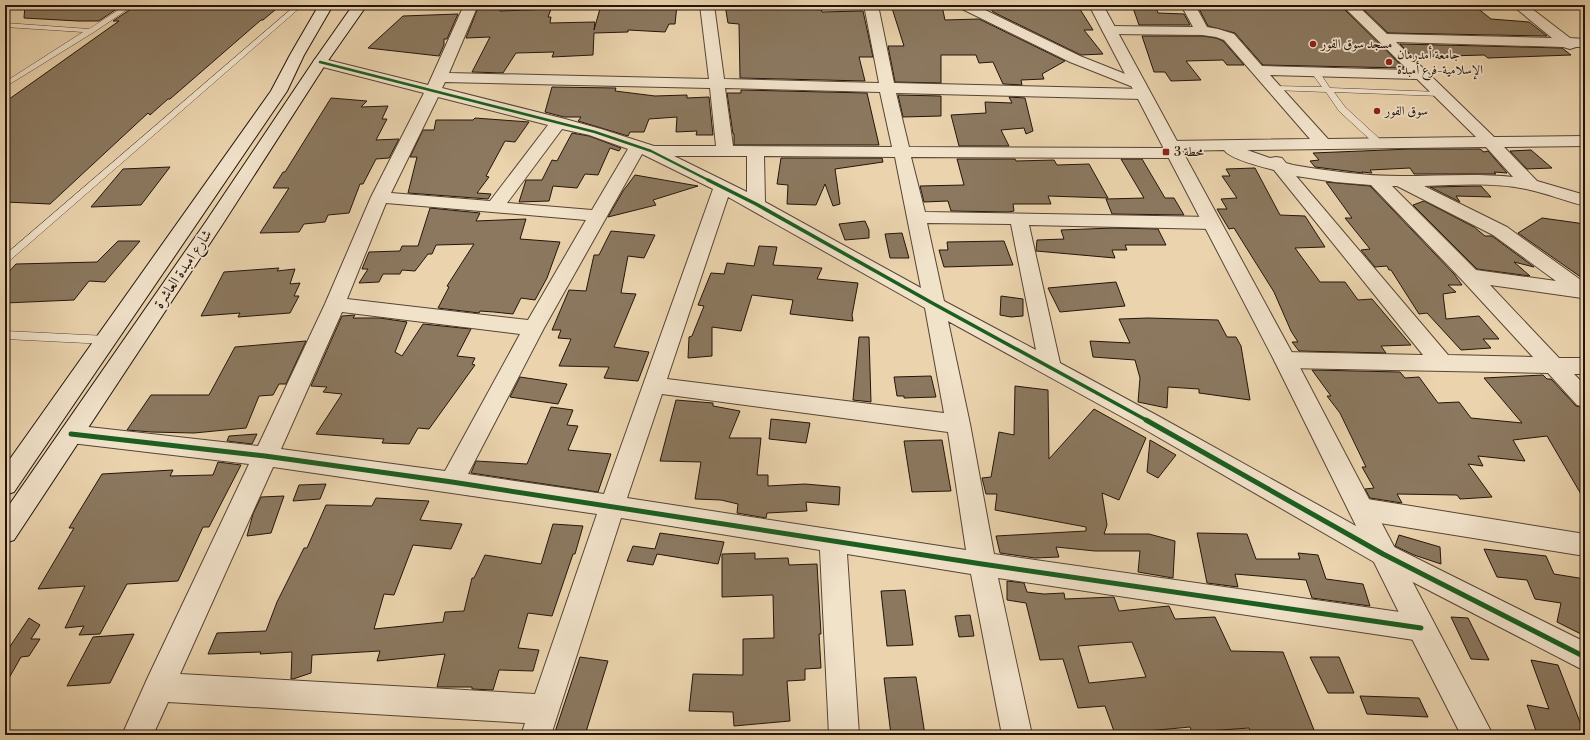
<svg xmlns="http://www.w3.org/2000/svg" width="1590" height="740" viewBox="0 0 1590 740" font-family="'Libre Bodoni',Amiri,serif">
	<rect width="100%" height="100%" fill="#ead3ad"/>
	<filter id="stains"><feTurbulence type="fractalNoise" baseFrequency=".005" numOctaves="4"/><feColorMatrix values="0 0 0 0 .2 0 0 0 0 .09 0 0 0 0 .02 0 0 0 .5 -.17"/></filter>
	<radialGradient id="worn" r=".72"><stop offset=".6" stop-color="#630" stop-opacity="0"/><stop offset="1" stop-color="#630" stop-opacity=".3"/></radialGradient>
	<g fill="#8b785f" stroke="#24150b" fill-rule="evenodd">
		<polygon points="25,5 89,5 121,6 99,21 78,21 24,18"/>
		<polygon points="150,5 281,5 263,20 261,20 170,99 168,99 150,115 148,113 50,204 5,202 5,102 119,21 113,21 134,7 146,8"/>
		<polygon points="479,5 502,5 500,11 551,9 548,17 551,17 550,23 595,22 594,30 601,5 677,5 675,24 669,24 665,32 628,30 628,32 594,33 593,55 552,57 554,52 516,53 503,73 472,72 490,37 466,38"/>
		<polygon points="725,5 820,5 822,12 863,11 873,57 859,57 865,81 740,78 739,24 728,23"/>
		<polygon points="891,5 942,6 945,20 979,19 1065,61 1042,74 1044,79 1021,80 1022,85 1003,84 993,62 979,63 976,55 941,55 941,83 895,82 888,46 904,46"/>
		<polygon points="988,5 1020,5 1022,7 1078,6 1093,30 1084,30 1103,54 1081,55 993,12"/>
		<polygon points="1132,5 1155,5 1158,13 1184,14 1190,25 1139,25"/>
		<polygon points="1197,5 1340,5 1404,68 1263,65 1235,33 1208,26"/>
		<polygon points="1359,5 1463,5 1465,7 1476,7 1491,19 1529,22 1547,36 1388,33"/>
		<polygon points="458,14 447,39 444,39 444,45 439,56 368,48 403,16"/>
		<polygon points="1142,36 1202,36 1216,38 1223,41 1244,65 1227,65 1223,60 1186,61 1201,80 1171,81 1165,72 1154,72"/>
		<polygon points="1400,44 1562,48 1571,55 1488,58 1484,55 1413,57"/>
		<polygon points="552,87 616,88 615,91 655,96 687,95 687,98 709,97 713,135 696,135 697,131 676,132 677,117 649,119 644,132 630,132 628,136 578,121 581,117 564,117 545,112"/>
		<polygon points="741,90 867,93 879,145 734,145 734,134 733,134 727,93 741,93"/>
		<polygon points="898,95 941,96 941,116 903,117"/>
		<polygon points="1009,97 1025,98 1033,131 1026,134 1024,128 1001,130 1009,146 959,146 951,115 986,113 985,102 1012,103"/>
		<polygon points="331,98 367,101 361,107 388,106 382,119 387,119 376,140 399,139 389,158 376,159 363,184 360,184 349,213 328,215 325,222 304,224 299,232 260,233 289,188 273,188 283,172 285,172"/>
		<polygon points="475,118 529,122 515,142 505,141 486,176 489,177 477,193 491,194 488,199 408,193 417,157 410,157 423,130 434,130 436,120 473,120"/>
		<polygon points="572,133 589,136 621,148 619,151 610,148 598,175 585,174 577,188 553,186 549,201 519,202 526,180 542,180 552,160 557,161"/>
		<polygon points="1410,149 1480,149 1484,152 1488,151 1507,173 1494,172 1496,174 1414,174 1410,168 1370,170 1372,173 1362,172 1363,173 1315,167 1310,161 1319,160 1313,153"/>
		<polygon points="1531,150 1552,168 1527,169 1510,151"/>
		<polygon points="781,158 882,158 883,162 835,169 840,204 833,206 825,184 816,205 787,204 788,185 777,184"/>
		<polygon points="957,159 1015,159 1016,161 1054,160 1057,165 1089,164 1108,198 1048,196 1051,204 1013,204 1014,211 1008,212 951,211 948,201 924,202 920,186 964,185"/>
		<polygon points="1121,159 1142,159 1165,198 1174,198 1184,215 1112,214 1106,199 1144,198"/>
		<polygon points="170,167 141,205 91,207 123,169"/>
		<polygon points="1255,168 1280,215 1305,216 1325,247 1295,248 1320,282 1345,282 1358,300 1372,299 1411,345 1381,346 1386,353 1299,351 1292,342 1298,342 1291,331 1274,292 1234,228 1229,229 1217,209 1227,209 1221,199 1237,198 1222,176 1230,176 1226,169"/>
		<polygon points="635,175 698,186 653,200 656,205 608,217 623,191"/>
		<polygon points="1326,182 1370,186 1454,274 1462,285 1448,285 1456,292 1443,294 1446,319 1479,316 1499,339 1483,339 1491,348 1461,350 1427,313 1419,314 1391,270 1389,270 1387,266 1375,267 1361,250 1370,249 1345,218 1352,218"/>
		<polygon points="1481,186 1491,197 1456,196 1460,202 1430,187"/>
		<polygon points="1424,201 1474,227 1485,236 1492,236 1534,267 1514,262 1530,276 1477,269 1413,205"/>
		<polygon points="430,208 480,213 476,221 526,219 520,239 560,242 547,278 535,300 521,298 513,314 494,312 480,311 479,313 438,308 449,287 447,286 474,244 436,245 432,254 428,254 415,271 402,270 400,274 383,274 379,282 359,283 368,269 362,269 369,252 400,251 402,246 418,246"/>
		<polygon points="1542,218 1585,224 1585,280 1518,233"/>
		<polygon points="865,221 869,230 869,238 845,240 839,224"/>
		<polygon points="1113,228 1158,229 1166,245 1125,245 1127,250 1112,250 1115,258 1036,251 1037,240 1064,239 1061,230"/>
		<polygon points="611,231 655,235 644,258 628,256 621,293 636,294 614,347 649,352 638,381 604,378 609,367 559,366 571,339 558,338 561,330 552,330 569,290 586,291 594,255 599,255"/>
		<polygon points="902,233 909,258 890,258 885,234"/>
		<polygon points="118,241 140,241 105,282 89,281 74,300 5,303 5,276 16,264 97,262"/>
		<polygon points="1004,241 1013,265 944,267 939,250 948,250 947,242"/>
		<polygon points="759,246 777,247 773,265 822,268 817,279 858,283 852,315 853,321 790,314 793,300 752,295 741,331 712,327 712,356 688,358 689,337 692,336 704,306 698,305 711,273 724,274 727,263 754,266"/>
		<polygon points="279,268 277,271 295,269 290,284 300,283 294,296 299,296 290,313 238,317 240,313 201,316 224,272"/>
		<polygon points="1116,282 1125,306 1060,312 1048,288"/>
		<polygon points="1001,296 1023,299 1023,316 1011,317 1000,315"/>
		<polygon points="355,315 353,318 380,318 407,322 395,352 402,356 423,324 471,329 457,356 475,358 472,364 475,365 429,429 418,428 409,444 382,443 384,439 316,434 342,394 323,392 327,387 311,386 342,316"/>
		<polygon points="1148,318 1218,320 1227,337 1236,337 1241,346 1250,400 1199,393 1199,389 1168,387 1167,408 1138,402 1140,378 1135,360 1093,357 1090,341 1130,343 1119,319"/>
		<polygon points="859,337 869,337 871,402 853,400"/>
		<polygon points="306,341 286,384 279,384 273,395 259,396 246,428 194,433 151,432 127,430 151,395 209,395 235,347"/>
		<polygon points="1312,370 1400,372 1405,378 1419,377 1438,403 1459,402 1471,418 1522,423 1484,378 1543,375 1547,379 1551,379 1576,406 1585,408 1585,501 1547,436 1513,440 1525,461 1478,456 1483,466 1468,464 1492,497 1460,499 1457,495 1397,494 1402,503 1370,498 1365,489 1374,488 1362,467 1366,467 1340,413 1327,396 1331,396"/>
		<polygon points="931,376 936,397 904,398 904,396 897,396 894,377"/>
		<polygon points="520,377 567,384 558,404 510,397"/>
		<polygon points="1015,386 1048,390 1049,459 1094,409 1146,438 1119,500 1102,493 1107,525 1104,534 1149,534 1175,541 1173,578 1138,572 1140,551 1095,551 1056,547 1059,557 1035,558 1000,553 996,536 1086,531 1086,527 995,510 997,494 986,494 982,478 991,477 999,432 1014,435"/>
		<polygon points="676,400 713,403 713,406 740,411 729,438 761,438 757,475 768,475 768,486 805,484 840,487 839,505 806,502 807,511 767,513 766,518 737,513 738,504 721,500 695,499 701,462 660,461"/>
		<polygon points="551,407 573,410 567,425 578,426 568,450 611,454 598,492 471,473 476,461 527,464"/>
		<polygon points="771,419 810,423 806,443 769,439"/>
		<polygon points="257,434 252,444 227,441 229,436"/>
		<polygon points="942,440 951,491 912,492 904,441"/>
		<polygon points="1150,440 1176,455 1158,478 1147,472"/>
		<polygon points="218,462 241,465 209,527 203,527 178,581 127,584 100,634 79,635 84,626 65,628 85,586 38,589 74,528 69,528 102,474 173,470 170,476 213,475"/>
		<polygon points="326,484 320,499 293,501 299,485"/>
		<polygon points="284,496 271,533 247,536 253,514 261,497"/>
		<polygon points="376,498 429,501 420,520 462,524 451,549 413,545 394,595 384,594 374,629 443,622 445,612 464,611 472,578 474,578 485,555 541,564 553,524 583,526 575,554 573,554 552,616 528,613 518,648 539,650 533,671 499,670 493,690 472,689 472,687 437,687 445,654 377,661 380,651 312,655 311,673 293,679 291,679 292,652 260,654 261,652 208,654 217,633 266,631 277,602 304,548 307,548 326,505 372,506"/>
		<polygon points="660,533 724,542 718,564 657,554 653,565 627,561 633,546 655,549"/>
		<polygon points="1197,533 1247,534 1256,559 1300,559 1298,553 1318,555 1326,579 1363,584 1370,606 1312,598 1306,580 1235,574 1238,587 1207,583"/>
		<polygon points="1399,535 1440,547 1441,564 1414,555 1395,546"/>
		<polygon points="1484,549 1546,556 1554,574 1585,579 1585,636 1557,622 1561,603 1535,599 1527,580 1497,577"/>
		<polygon points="755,553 755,559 788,558 789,565 817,564 821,634 819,634 821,668 805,669 805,680 787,681 790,721 734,726 733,712 689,711 693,674 743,675 743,639 774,638 773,595 722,597 722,554"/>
		<path d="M1007 581 1024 583 1027 592 1044 594 1064 593 1065 599 1114 597 1119 611 1169 606 1175 619 1215 617 1231 651 1283 652 1316 735H1252L1249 728 1192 732 1190 727 1115 734 1105 706 1078 708 1063 659 1040 660 1026 603 1007 600ZM1132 642 1146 677 1089 683 1078 646Z"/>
		<polygon points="905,590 913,645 887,646 881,591"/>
		<polygon points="970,615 974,636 959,637 955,616"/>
		<polygon points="1451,617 1468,618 1489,660 1471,659"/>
		<polygon points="29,618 40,625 31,639 40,639 29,656 21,657 5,685 5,654"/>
		<polygon points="134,634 110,683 67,686 93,637"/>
		<polygon points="580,657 608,661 585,735 554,735"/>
		<polygon points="1310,657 1339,657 1354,693 1328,693"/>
		<polygon points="1531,660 1558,665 1585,735 1537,734 1527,705 1549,709"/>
		<polygon points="916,677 925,735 891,735 884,678"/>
		<polygon points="1360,696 1419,698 1428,717 1367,714"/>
	</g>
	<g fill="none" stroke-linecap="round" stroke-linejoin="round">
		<defs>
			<g id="service">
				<polygon points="126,5 134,5 94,32 5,87 5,82 83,32 5,27 5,23 89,29"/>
				<polygon points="296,5 303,5 8,262 5,263 5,255"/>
				<polygon points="1312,70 1318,70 1330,88 1441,92 1445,94 1441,96 1334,92 1345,107 1383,142 1384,144 1380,146 1377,146 1339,111 1326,92 1274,90 1270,88 1274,86 1322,87 1311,72"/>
				<polygon points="5,331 107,336 111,337 112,340 111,343 107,344 5,339"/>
			</g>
			<g id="minor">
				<path d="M464 5H478L449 73 709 79 700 5H714L724 79 879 83 864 5H878L894 83 1142 89 1147 91 1150 94 1147 97 1142 99 896 93 909 147 1164 148 1163 146 1165 142 1171 141 1310 139 1224 40 1216 37 1202 35 1109 34 1104 33 1102 30 1104 27 1109 26 1193 27 1181 5H1195L1207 27 1218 29 1234 34 1262 66 1408 70 1342 5H1357L1387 34 1552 38 1512 5H1527L1570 38 1585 39V47H1576L1570 49 1563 47 1396 42 1494 137 1585 136V146L1504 147 1537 181 1585 195V206C1565 201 1546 193 1526 189 1492 182 1457 185 1424 186L1507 227 1585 283V297L1582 298 1490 285 1559 358H1585V374H1574L1585 385V407L1577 405 1548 373 1285 368 1277 365 1274 360 1277 355 1285 352 1423 355 1274 170C1262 167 1230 159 1224 150L1181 151 1182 153 1180 157 1174 158 911 157 925 212 1212 217 1219 219 1221 223 1219 227 1212 229 1029 225 1060 363 1160 417 1392 546 1585 642V671L1374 562 1144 429 948 321 970 424 994 554 1421 615 1431 619 1435 628 1431 637 1421 641 998 578 1032 735H1002L971 574 847 554 859 735H829L820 550 621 518 551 735H521L525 723 168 702 153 735H122L148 677 249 464 71 443 63 440 59 434 63 428 71 425 258 446 325 304 371 197 424 93 315 65 313 62 315 59 320 58 428 85ZM1270 75 1417 79 1476 137 1328 139ZM445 82 710 88 716 146H654L601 129 565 119 442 88ZM725 88 880 92 892 147 733 146ZM438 97 548 125 490 201 391 193ZM562 129 589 135 628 149 592 210 507 203ZM1486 147 1513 177C1476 173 1438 176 1400 176 1364 176 1328 171 1293 165L1286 163 1282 158 1276 157 1270 158 1247 150ZM642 154 713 189 604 494 468 474 544 328ZM674 156H747V192ZM764 156 895 157 921 288 765 202ZM1296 176 1335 182 1371 185 1463 281 1533 357 1448 355ZM1392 186H1397L1493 235 1556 281 1476 270ZM728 197 925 308 944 413 667 379ZM386 203 586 220 528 320 347 299ZM927 223 1011 224 1036 350 944 301ZM342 312 520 334 445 471 281 449ZM662 394 948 432 966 550 627 498ZM273 467 597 514 535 694 180 674Z"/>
				<polygon points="958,5 975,5 1080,56 1143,81 1146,84 1143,87 1138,89 1133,87 1070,62 960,8"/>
				<polygon points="1361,498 1585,534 1585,556 1361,520 1352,516 1348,509 1352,502"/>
			</g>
			<polygon id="tertiary" points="1089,5 1103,5 1296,360 1493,735 1461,735 1411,637 1274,360"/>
			<g id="secondary">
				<polygon points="319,5 333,5 304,55 287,91 14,492 5,495 5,466 271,91 290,55"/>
				<polygon points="353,5 367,5 327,62 222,225 14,540 5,543 5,511 205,223 313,62"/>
			</g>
		</defs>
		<use href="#service" stroke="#564434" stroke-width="1"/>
		<use href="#minor" stroke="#564434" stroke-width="2"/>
		<use href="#tertiary" stroke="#564434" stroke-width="2"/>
		<use href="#secondary" stroke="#24150b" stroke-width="2"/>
		<use href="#service" fill="#f1e2ca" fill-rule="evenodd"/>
		<use href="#minor" fill="#f1e2ca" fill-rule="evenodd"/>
		<use href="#tertiary" fill="#f1e2ca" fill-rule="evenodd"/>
		<use href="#secondary" fill="#f1e2ca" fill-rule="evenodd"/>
		<defs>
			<polyline id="cycleway-far2" points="320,62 595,132 651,151 710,181"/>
			<polyline id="cycleway-far1" points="708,180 756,204 934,304 1148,421"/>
			<g id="cycleway">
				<polyline points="1146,420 1383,554 1585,657"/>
				<polyline points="71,434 265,456 452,482 982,564 1421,628"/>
			</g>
		</defs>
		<use href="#cycleway-far2" stroke="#f1e2ca" stroke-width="4"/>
		<use href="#cycleway-far1" stroke="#f1e2ca" stroke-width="6"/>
		<use href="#cycleway" stroke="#f1e2ca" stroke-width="8"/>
		<use href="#cycleway-far2" stroke="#1b5e20" stroke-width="2.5"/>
		<use href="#cycleway-far1" stroke="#1b5e20" stroke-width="3.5"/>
		<use href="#cycleway" stroke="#1b5e20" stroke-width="5"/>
	</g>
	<g fill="#8f2418" stroke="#f1e2ca" stroke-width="1.5">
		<circle cx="1313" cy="44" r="4"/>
		<circle cx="1389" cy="62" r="4"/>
		<circle cx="1377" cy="111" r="4"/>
		<rect x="1162" y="148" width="8" height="8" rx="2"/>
	</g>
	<g text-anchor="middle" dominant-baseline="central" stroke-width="3.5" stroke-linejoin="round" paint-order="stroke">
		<g font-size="13" fill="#24150b" stroke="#f1e2ca" text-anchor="start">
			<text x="1321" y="44">مسجد سوق الفور</text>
			<text x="1397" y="55">جامعة أمدرمان<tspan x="1397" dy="15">الإسلامية-فرع أمبدة</tspan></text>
			<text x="1385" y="111">سوق الفور</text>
			<text x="1174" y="152">محطة 3</text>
		</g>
		<g font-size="15" fill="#24150b" stroke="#f1e2ca">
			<text transform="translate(183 269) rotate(-56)">شارع امبدة العاشرة</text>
		</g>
	</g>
	<rect width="1590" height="740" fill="none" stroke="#ead3ad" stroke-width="20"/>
	<rect x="6" y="6" width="1578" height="728" fill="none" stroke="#24150b" stroke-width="2"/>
	<rect x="10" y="10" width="1570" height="720" fill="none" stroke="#24150b"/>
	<rect width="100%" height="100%" filter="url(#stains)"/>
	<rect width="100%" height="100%" fill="url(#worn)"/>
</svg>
